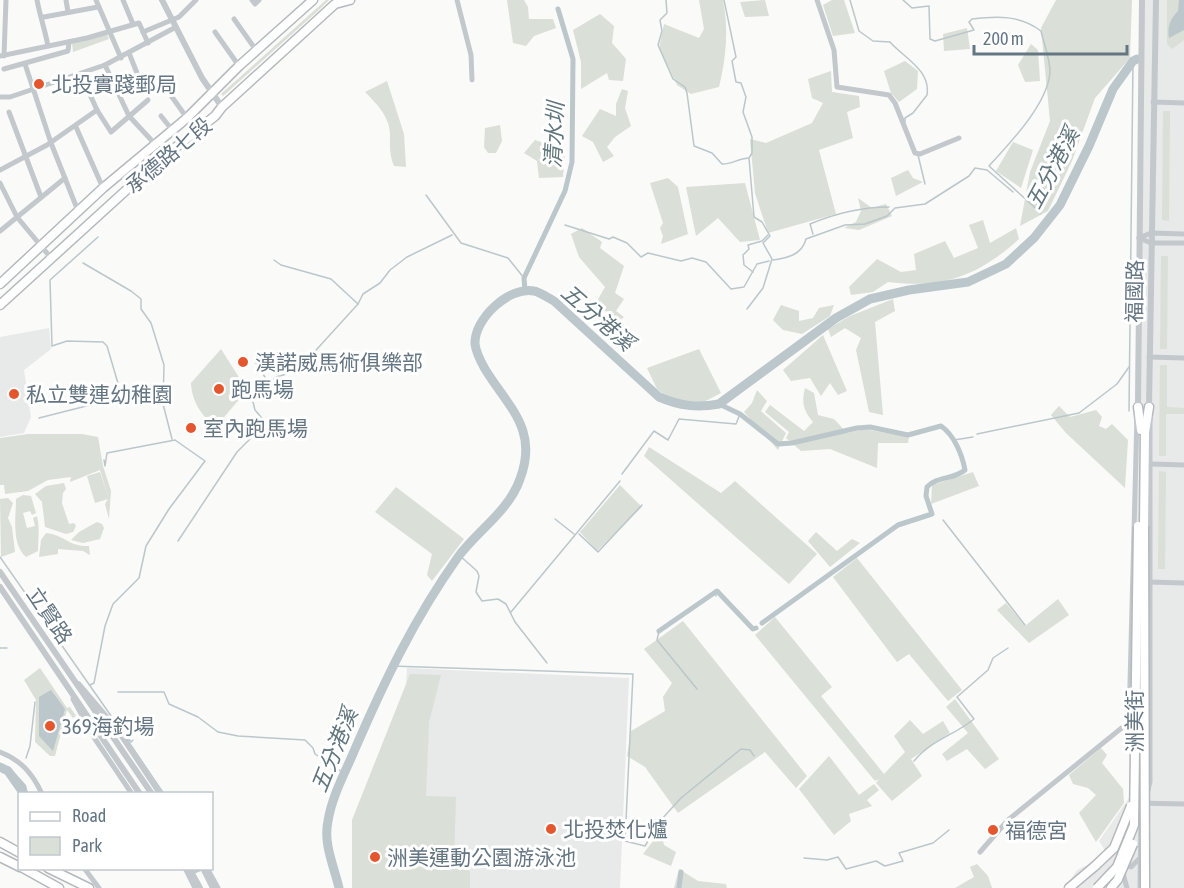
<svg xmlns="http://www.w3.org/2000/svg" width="1184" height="888" viewBox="0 0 1184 888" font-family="'Asap Condensed','Noto Sans TC',sans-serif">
	<rect width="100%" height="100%" fill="#fafaf8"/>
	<g fill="#e8e9e9">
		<polygon points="1141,0 1184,0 1184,888 1065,888 1077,870 1108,855 1099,841 1129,798"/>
		<polygon points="49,328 51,349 24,370 31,417 24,433 0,437 0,337"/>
		<polygon points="407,668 629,678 620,888 355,888 406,686"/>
	</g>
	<g fill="#dadfd7">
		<polygon points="326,0 329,0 320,9 223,96 221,94"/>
		<polygon points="507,0 524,0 528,7 529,19 553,19 556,28 534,36 526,46 513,43"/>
		<path d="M699 0H723C729 30 726 58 719 87L691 94 677 85 659 48 664 24 699 38 704 29Z"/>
		<polygon points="765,0 769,16 745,17 740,2"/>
		<polygon points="832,0 844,0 855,33 833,36 823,5"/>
		<polygon points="1056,0 1132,0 1130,58 1095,98 1072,161 1048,211 1020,226 1030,172 1050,121 1041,28"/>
		<polygon points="1167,0 1184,0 1184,40 1172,49 1167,44"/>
		<polygon points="600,14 614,26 612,43 626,59 623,81 609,80 607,73 581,89 581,62 573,30"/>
		<polygon points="967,28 970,49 944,51 943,34"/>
		<polygon points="107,34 109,39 73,52 72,43"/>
		<polygon points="1031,44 1038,50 1040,81 1025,82 1018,65"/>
		<polygon points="905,61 918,71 917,89 899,102 891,93 884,71"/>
		<polygon points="831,71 832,92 859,96 860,107 847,112 853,138 819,150 836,214 768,233 755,193 750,139 766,143 812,123 823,103 812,98 808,79"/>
		<path d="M387 81 404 134 406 167 394 166C389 153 390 146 390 133 389 116 376 103 365 92Z"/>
		<polygon points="622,89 628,91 625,108 631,126 615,137 607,147 614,156 603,162 593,142 582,136 600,109 616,116 616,104"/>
		<polygon points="1163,111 1170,111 1169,221 1162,220"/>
		<polygon points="500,125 502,141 496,153 488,153 484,147 485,128"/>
		<polygon points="535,140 565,150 563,177 539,178 537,161 524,153"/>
		<polygon points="1013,142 1033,150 1021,188 996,171"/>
		<polygon points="908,170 913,178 923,182 896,196 891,178"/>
		<polygon points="668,178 678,187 688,234 661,244 663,236 660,228 663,223 650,183"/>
		<polygon points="745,183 760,240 740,242 718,218 696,236 686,187"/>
		<polygon points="858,198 872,208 886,204 892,216 859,230 844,228 856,222 861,211"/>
		<path d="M983 220 990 243 1016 228 1019 239C978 276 943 289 888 282L873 292 851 295 849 287 877 259 901 272 916 270 914 254 945 241 954 258 978 248 969 225Z"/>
		<polygon points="582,228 602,242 600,248 624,266 615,293 624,299 616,311 624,317 619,321 604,310 594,321 592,310 605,287 579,257 571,234"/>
		<polygon points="1161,256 1168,256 1167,349 1160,349"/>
		<polygon points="893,299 895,311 875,322 883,415 869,412 856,350 861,338 845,328 831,337 828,329 850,316"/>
		<polygon points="781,305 799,311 799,321 813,318 819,308 834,305 830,316 802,334 783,330 773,320"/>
		<polygon points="823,335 847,391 838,395 830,383 821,396 810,378 791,381 783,370"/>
		<path d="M221 349 247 390 215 428C202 415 192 403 191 383Z"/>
		<polygon points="699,349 721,393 700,404 671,400 657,389 647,368"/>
		<polygon points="1160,365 1167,365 1167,407 1184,408 1184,414 1166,414 1166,456 1159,456"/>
		<path d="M805 388 814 393 818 415 834 419 847 433 864 429 909 437 908 443H878L877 468 830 449 801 451 786 438 789 432 765 412 770 405 804 431 813 422C804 411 801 403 805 388Z"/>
		<polygon points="757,390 767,401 761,411 786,433 778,450 744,412 752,403"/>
		<polygon points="1059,406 1070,417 1096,410 1102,417 1099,426 1106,429 1112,424 1128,440 1125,488 1066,433 1051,415"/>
		<polygon points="28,434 82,434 98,437 103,466 111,491 109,519 105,504 108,499 95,503 87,476 100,472 109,499 100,470 70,482 71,477 48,480 28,491 5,494 4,485 0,485 0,438"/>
		<polygon points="649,447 721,493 735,481 817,554 789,584 644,456"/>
		<polygon points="1159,471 1166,472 1165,569 1158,569"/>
		<polygon points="973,472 979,486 931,504 932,485"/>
		<polygon points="64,483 66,489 63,493 62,503 69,524 74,523 76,526 73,532 66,534 45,527 42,502 35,494 46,486"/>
		<polygon points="620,485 642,507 597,551 580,532"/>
		<polygon points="396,487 464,539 432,581 427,575 432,554 375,512"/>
		<path d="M23 495 31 496 36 513 32 515 30 511 23 513 27 528 35 526 33 518 37 516C40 529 38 539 38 551L26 557C11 544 16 516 16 499Z"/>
		<polygon points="8,498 13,503 8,518 12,527 15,552 1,557 0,499"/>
		<polygon points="97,522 102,524 104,528 100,539 83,543 71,540 79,532"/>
		<polygon points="816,532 837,551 852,539 860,543 830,567 808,541"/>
		<path d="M46 533C65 535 69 547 89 546L90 555 83 551 58 549V554L39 557 41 540Z"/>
		<polygon points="857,558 962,690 948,701 909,654 897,662 833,577"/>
		<polygon points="1058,599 1069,615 1029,643 997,610 1006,603 1025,626"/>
		<polygon points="775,617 832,687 821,696 884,774 905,752 894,736 910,720 923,734 943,721 950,733 911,759 922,776 892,801 876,783 879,779 875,781 755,635"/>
		<polygon points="683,621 807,776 796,788 765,752 678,813 645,767 627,756 631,731 665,711 663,697 672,683 644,649"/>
		<polygon points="40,668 67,708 70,707 76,716 73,718 67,710 55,756 50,756 35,742 36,700 24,680"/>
		<polygon points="410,674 441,675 429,722 426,796 456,797 454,861 461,862 470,872 470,888 352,888 352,820"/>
		<polygon points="955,699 999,759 985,769 967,749 947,761 942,754 968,733 946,707"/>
		<polygon points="1101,748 1107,755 1102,763 1123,789 1124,803 1096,842 1079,813 1096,795 1088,788 1073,784 1069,775"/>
		<polygon points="829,756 859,795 874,784 879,790 867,800 872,806 849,814 851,821 834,835 799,789"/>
		<polygon points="661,831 664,845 676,852 671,866 643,854"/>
		<polygon points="977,864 988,876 992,888 955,888 974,877 970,867"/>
		<polygon points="679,869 698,881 726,884 727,888 674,888"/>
	</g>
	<g fill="#bbc7cb">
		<path d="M1179 0H1184V30L1169 38C1167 27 1170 19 1178 11Z"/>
		<polygon points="51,690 65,709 53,751 39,736 39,697"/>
		<polygon points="9,766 26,785 28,793 20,793 6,773"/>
	</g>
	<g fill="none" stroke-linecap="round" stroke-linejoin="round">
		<g stroke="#bbc7cb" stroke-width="1.5">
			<path d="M666 0 667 13 660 20 662 31 658 45 673 79 685 87 687 93 694 146 712 153 722 164C729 165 738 159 748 158"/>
			<polyline points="724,0 736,57 732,61 736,82 741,83 746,97 743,112 752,137 752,153 749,158 754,217 762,222 770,236 763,243 772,259 763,288 747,309"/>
			<path d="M850 0 859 31 873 41 890 42C904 58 931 70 927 95L913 113 905 118V122"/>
			<path d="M903 0 912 8 929 6 930 39 935 41 974 30 969 22 972 19C997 16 1020 15 1041 31 1044 44 1050 59 1050 72 1048 104 1009 144 989 166L1041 213"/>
			<polyline points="918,155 925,184"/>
			<polyline points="426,195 461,243 508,258 524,278"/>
			<polyline points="565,225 609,239 613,237 627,243 641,257 648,253 681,261 692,258 706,262 731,289 744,287 757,264 769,261"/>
			<path d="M813 234 810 224C834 214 863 207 889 207"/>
			<polyline points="274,260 281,265 331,279 358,304 363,294 380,283 390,270 407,257 452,235"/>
			<path d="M773 260C787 258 802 255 806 239L845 225 865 224 887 216 895 208 925 204 969 176 975 168 987 170 1013 192"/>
			<polyline points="83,263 131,291 141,299 141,309 151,323 164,365 163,404 172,439"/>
			<polyline points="753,272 744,265 743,255 749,249 748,245 762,241 768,235"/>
			<polyline points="256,363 268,382"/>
			<polyline points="122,396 145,391"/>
			<polyline points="1129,411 1133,61"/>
			<polyline points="39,418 122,397 107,346 103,342 67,341 52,346 50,280 98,237"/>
			<polyline points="977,434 1079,413 1117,384 1129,367"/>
			<polyline points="954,440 973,437"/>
			<polyline points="622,474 654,431 668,440 679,419 736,424 740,414"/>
			<polyline points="555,519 574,534"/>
			<polyline points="943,520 1025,625"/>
			<polyline points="579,534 598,552 642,505"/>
			<polyline points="178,541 237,452 266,423 255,410 252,398 276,377 297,371 358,304"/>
			<polyline points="459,555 477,571 479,576 476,592 482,601 498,599 506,604 515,622 547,663"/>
			<polyline points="0,557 116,723"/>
			<polyline points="715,590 716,596"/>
			<polyline points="511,612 620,481"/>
			<polyline points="659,631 657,640 697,689"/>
			<polyline points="0,648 7,648"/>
			<polyline points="391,666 633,674 625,841 645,846 660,821 681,798 741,749 750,750 754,756"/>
			<polyline points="90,685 94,683 105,626 113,604 139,578 146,546 169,509 205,461 175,440 107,453 105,466 104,460"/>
			<polyline points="118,692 164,692 169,704 198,717 218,732 238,736 305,740 313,748 315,754 345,774"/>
			<polyline points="113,717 131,742 133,740"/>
			<polyline points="122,732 164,794"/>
			<polyline points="26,758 30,746 35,702"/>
			<path d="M914 761C931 740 955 735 974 719L957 697 988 670 993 658 1008 648"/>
			<polyline points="804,858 827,860 838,857 846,869 876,861 885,866 903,861 899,853 933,843 949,830"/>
		</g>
		<g stroke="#bbc7cb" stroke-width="5">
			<polyline points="525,291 524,278 565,191 572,162 573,59 558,9"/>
			<path d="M719 404 740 414 778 444 792 443 857 428 870 427 908 435 941 426C954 435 962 454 965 470 953 480 937 476 927 487L926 496 932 514 898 525 762 623"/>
			<polyline points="659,631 717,591 753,629 756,628"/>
			<polyline points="679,888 681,872"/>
		</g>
		<g stroke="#bbc7cb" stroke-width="9">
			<polyline points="0,767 8,771 24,794"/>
			<path d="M339 888C334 866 323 844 328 821 332 796 345 773 355 749 385 680 414 619 458 557 477 531 509 511 520 479 539 429 508 407 485 369 481 362 476 352 475 344 474 319 509 286 534 291 540 292 548 298 554 301L659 397C680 406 697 408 719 404L836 318 870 299 909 290 968 282 1006 264 1034 238 1060 205 1089 146 1113 89 1133 61 1137 59"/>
		</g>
		<defs>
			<g id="primary">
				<polyline points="0,284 103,188 187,118 239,66 313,0"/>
				<polyline points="0,305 156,163 215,116 222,107 335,4 350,0"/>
			</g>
			<g id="trunk">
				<polyline points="1138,407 1141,430"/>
				<polyline points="1144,526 1145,432 1149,407"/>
				<polyline points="0,842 20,853"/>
				<polyline points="0,857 20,867"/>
				<polyline points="23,868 59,888"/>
				<polyline points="48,868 89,888"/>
				<polyline points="1069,888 1095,866"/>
				<polyline points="1111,888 1118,879"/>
			</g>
		</defs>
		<use href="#primary" stroke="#b5babe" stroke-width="11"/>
		<use href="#trunk" stroke="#b4b9bd" stroke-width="11"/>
		<g stroke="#c3c8cc" stroke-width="5">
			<path d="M37 0C40 16 45 30 48 46"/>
			<polyline points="66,0 68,12"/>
			<polyline points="96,0 121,58"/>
			<polyline points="123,0 133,24"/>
			<polyline points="252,0 255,4 259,0"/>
			<polyline points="457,0 471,55 472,80"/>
			<polyline points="817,0 834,50 837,87 889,95 895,103 915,153 920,154 959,138"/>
			<polyline points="44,17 98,7"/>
			<polyline points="234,19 256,50"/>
			<polyline points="143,32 179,17 196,0"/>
			<polyline points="215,32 239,66"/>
			<polyline points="129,53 141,83"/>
			<polyline points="0,56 87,38 139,23 148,43"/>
			<polyline points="4,56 6,0"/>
			<polyline points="25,64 51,143 78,211"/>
			<polyline points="105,65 129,116 155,144"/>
			<polyline points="4,69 68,51 69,42"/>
			<polyline points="81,75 97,110 111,132 148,100"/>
			<polyline points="0,97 10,97 105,65 176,27"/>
			<polyline points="172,97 187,118"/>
			<polyline points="1153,102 1184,103"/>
			<polyline points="9,112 41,197"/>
			<polyline points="161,116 173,131"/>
			<polyline points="76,127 103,188"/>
			<polyline points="0,170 47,145 97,110"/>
			<polyline points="0,183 17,217 51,258"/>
			<polyline points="0,231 65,178"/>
			<polyline points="1139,238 1151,233 1184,234"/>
			<polyline points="1139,238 1151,243 1184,243"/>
			<polyline points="1149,357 1184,358"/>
			<polyline points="1151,464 1184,465"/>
			<polyline points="1148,582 1184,583"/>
			<polyline points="79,684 114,725 160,794"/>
			<polyline points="73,699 95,739 132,794"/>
			<polyline points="1134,731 1129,722 1137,415"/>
			<path d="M0 752C21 760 33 774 42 794"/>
			<polyline points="1138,781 1139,749"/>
			<polyline points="1147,794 1150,782 1150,417"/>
			<polyline points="1133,803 1184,804"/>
			<polyline points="980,852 1008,820 1129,722"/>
			<polyline points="1122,864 1131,867 1140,858"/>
			<polyline points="84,868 99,888"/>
			<polyline points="185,868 195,888"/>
			<polyline points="207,868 218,888"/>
			<polyline points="1122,870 1127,888"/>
			<polyline points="192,872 202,868"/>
			<polyline points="1140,888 1141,812"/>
		</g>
		<g stroke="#c3c8cc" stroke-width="6">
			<polyline points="162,0 202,78 222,107"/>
			<polyline points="1138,407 1142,0"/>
			<polyline points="1149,407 1156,0"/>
			<polyline points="0,572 152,794"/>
			<polyline points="0,587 140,794"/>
			<polyline points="203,868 213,888"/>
		</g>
		<use href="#primary" stroke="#fff" stroke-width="8"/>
		<use href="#trunk" stroke="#fff" stroke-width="8"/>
		<defs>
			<g id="trunk-bridge">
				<polyline points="1144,526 1145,888"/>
				<polyline points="1095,866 1114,848 1131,806"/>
				<polyline points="1118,879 1133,844"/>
				<polyline points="1097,888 1117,867 1134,825 1138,526"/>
			</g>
		</defs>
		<use href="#trunk-bridge" stroke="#b4b9bd" stroke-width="11" stroke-linecap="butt"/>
		<polyline stroke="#c3c8cc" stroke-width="6" points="189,868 200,888"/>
		<use href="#trunk-bridge" stroke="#fff" stroke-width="8"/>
	</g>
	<g fill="#e4572e" stroke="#fff" stroke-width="2">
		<circle cx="39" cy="84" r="6"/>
		<circle cx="243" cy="362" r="6"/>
		<circle cx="219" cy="389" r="6"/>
		<circle cx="14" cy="394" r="6"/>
		<circle cx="191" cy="428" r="6"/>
		<circle cx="50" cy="726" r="6"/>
		<circle cx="551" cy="829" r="6"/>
		<circle cx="993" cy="830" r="6"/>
		<circle cx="375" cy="857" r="6"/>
	</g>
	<g text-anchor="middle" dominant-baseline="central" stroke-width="6" stroke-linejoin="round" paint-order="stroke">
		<g font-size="21" fill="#657683" stroke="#fff" text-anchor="start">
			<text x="51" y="84">北投實踐郵局</text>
			<text x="255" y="362">漢諾威馬術俱樂部</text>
			<text x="231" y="389">跑馬場</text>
			<text x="26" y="394">私立雙連幼稚園</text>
			<text x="203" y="428">室內跑馬場</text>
			<text x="62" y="726">369海釣場</text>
			<text x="563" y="829">北投焚化爐</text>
			<text x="1005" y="830">福德宮</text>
			<text x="387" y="857">洲美運動公園游泳池</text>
		</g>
		<g font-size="21" fill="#657683" stroke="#fff">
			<text transform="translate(168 155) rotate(-40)">承德路七段</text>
			<text transform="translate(1134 291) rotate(-89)">福國路</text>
			<text transform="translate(50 615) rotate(56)">立賢路</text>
			<text transform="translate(1134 721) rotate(-90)">洲美街</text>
		</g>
		<g font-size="22" font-style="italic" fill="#60757c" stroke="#fff">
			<text transform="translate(554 135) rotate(-87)">清水圳</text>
			<text transform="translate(1052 168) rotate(-62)">五分港溪</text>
			<text transform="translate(598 317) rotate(41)">五分港溪</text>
			<text transform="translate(334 750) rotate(-68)">五分港溪</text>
		</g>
	</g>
	<rect x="18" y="792" width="195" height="78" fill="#ffffff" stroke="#c1c8cd" stroke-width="1.5"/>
	<rect x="30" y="812" width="30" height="9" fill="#ffffff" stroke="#c1c8cd" stroke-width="1.5"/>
	<text x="72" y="822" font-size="18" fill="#657683">Road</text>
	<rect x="30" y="837" width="30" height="18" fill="#dadfd7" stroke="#c1c8cd" stroke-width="1.5"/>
	<text x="72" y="852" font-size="18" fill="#657683">Park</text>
	<path d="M974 45v9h153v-9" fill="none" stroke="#657683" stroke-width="3"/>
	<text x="983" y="45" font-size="18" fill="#657683" stroke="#ffffff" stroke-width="4.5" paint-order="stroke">200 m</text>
</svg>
